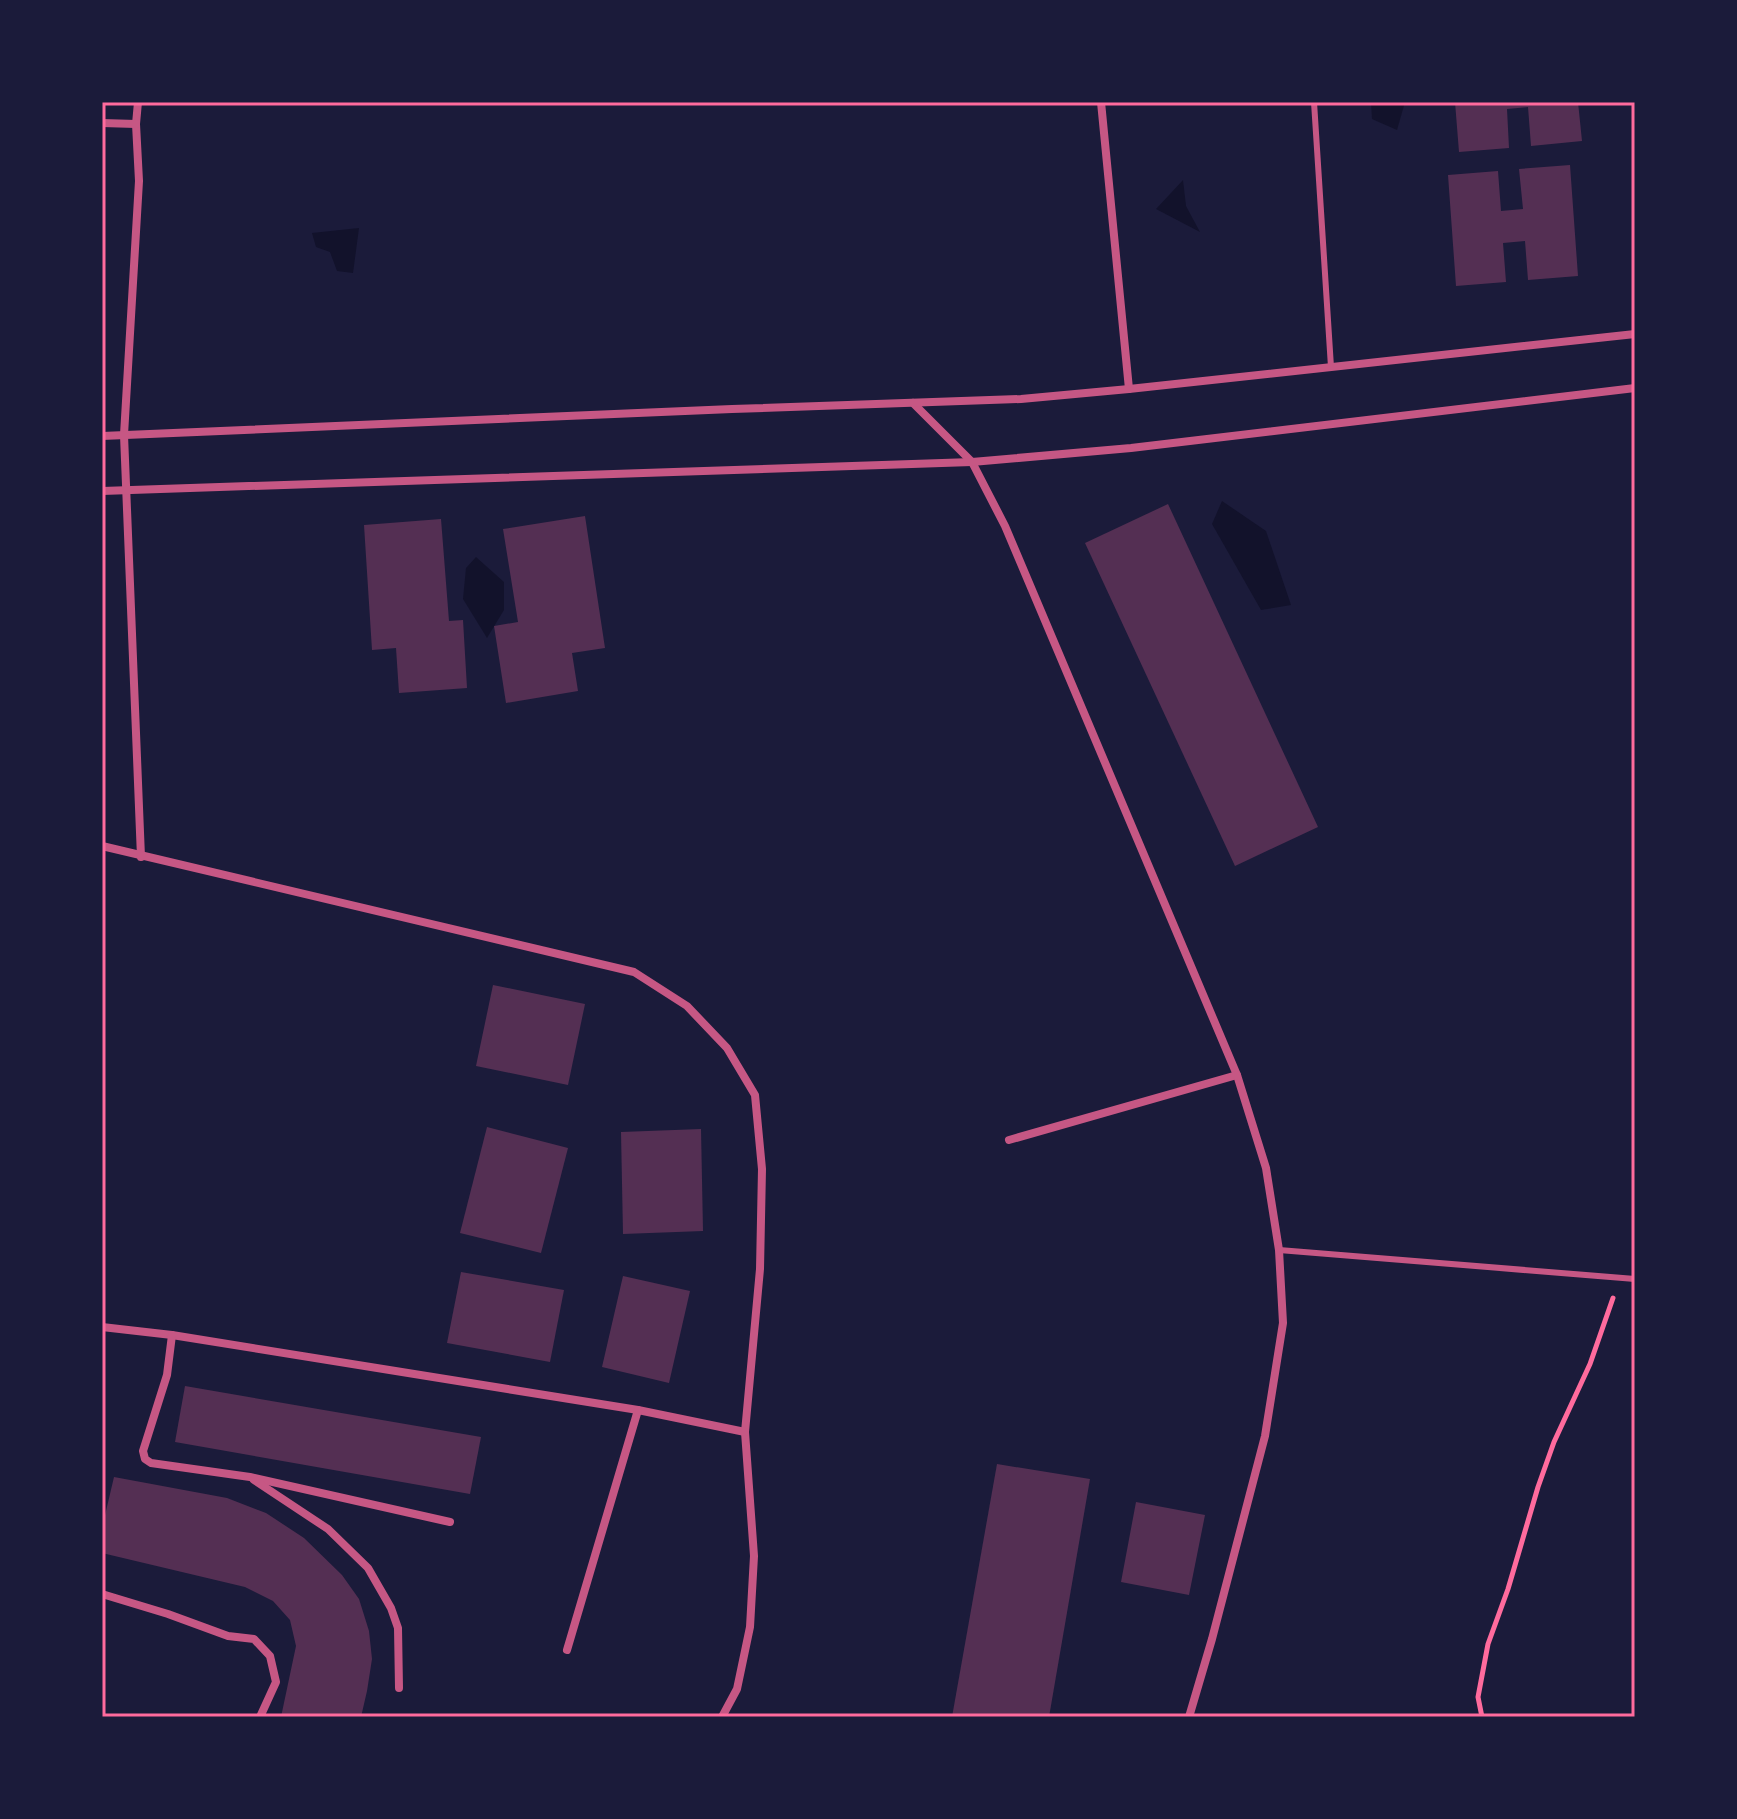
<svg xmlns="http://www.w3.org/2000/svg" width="1737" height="1819" viewBox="0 0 1737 1819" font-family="'DejaVu Sans',sans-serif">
	<rect width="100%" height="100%" fill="#1b1b3a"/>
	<g fill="#12122b">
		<polygon points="1371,102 1405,102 1397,130 1372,119"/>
		<polygon points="1183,180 1186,206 1200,232 1156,209"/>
		<polygon points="359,228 353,273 337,271 330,252 316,247 312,233"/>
		<polygon points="1222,501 1266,531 1291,605 1261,610 1212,524"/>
		<polygon points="476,557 504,582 504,610 487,638 463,599 466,568"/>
	</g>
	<g fill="#542f53">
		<polygon points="1455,102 1578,102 1582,141 1531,146 1528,107 1507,109 1509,148 1459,152"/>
		<polygon points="1570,165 1578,276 1528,280 1525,241 1503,243 1506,282 1456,286 1448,175 1498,171 1501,211 1523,209 1519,169"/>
		<polygon points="1168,504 1318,827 1235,866 1085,543"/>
		<polygon points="585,516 605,648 572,653 578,691 506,703 494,626 518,622 503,529"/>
		<polygon points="441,519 449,621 463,620 467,688 399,693 396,648 372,650 364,525"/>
		<polygon points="493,985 585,1004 568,1085 476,1066"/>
		<polygon points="487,1127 568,1148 541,1253 460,1233"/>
		<polygon points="701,1129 703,1231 623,1234 621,1132"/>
		<polygon points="461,1272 564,1290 550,1362 447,1343"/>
		<polygon points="623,1276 690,1291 669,1383 602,1367"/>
		<polygon points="185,1386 481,1437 470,1494 175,1442"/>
		<polygon points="997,1464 1090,1479 1049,1717 952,1717"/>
		<polygon points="114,1477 227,1498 266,1513 304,1538 342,1575 359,1599 369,1631 372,1659 367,1691 361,1717 281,1717 296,1646 290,1620 273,1601 245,1587 102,1553 102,1528"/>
		<polygon points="1136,1502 1205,1515 1189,1595 1121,1582"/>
	</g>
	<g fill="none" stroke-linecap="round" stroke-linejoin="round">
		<polyline stroke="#ff6b9d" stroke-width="5" points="1482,1717 1478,1697 1488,1644 1508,1589 1538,1487 1554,1442 1590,1364 1613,1298"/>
		<g stroke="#c65784" stroke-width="6">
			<polyline points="1314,102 1331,367"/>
			<polyline points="1279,1250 1635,1279"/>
		</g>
		<g stroke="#c65784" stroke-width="8">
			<polyline points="138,102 136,124 139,181 124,435 141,857"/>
			<polyline points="1101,102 1129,389"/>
			<polyline points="102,123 136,124"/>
			<polyline points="913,403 972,462 1005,526 1237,1075 1266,1168 1279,1250 1283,1323 1265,1436 1212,1639 1189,1717"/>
			<polyline points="102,436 732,409 1021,399 1129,389 1635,334"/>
			<polyline points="102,491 972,462 1131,448 1635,388"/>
			<polyline points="102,846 634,972 687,1006 727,1048 755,1095 762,1169 760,1269 745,1432 754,1556 750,1627 737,1689 722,1717"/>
			<polyline points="1009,1140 1237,1075"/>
			<polyline points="102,1327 172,1335 638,1410 745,1432"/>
			<polyline points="172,1335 167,1375 143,1451 145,1459 151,1463 250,1477 450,1522"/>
			<polyline points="254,1480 328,1529 368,1568 391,1608 398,1628 399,1688"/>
			<polyline points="102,1594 168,1614 228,1636 254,1639 270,1656 276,1682 260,1717"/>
			<polyline points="567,1650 638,1410"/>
		</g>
	</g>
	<rect width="1737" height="1819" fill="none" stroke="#1b1b3a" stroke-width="208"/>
	<rect x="104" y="104" width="1529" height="1611" fill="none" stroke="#ff6b9d" stroke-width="3"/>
</svg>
